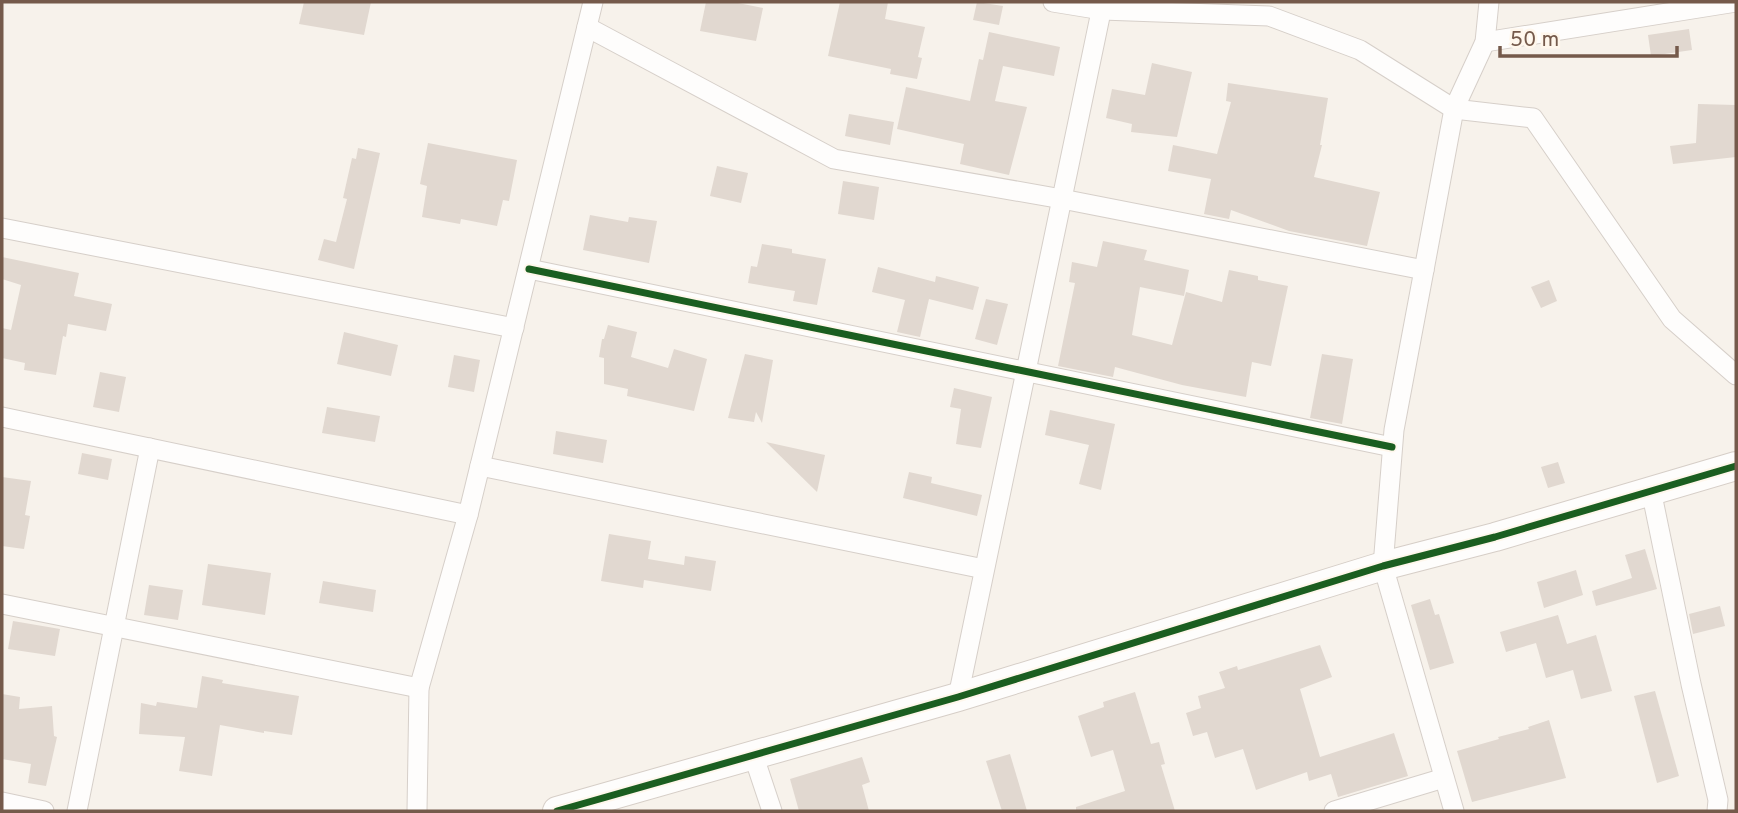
<svg xmlns="http://www.w3.org/2000/svg" width="1738" height="813" viewBox="0 0 1738 813" font-family="Overpass,sans-serif">
	<rect width="100%" height="100%" fill="#f7f2eb"/>
	<g fill="#e1d8d0">
		<polygon points="304,2 371,2 364,35 299,24"/>
		<polygon points="706,2 733,2 763,8 756,41 700,31"/>
		<polygon points="840,2 888,2 885,19 925,27 918,57 922,58 917,79 890,74 891,69 828,56"/>
		<polygon points="977,2 1003,6 999,25 973,20"/>
		<polygon points="1689,29 1692,50 1651,56 1648,35"/>
		<polygon points="989,32 1060,47 1054,76 1003,66 995,101 1027,107 1009,175 960,164 964,144 897,129 906,87 970,101 979,59 983,60"/>
		<polygon points="1152,63 1192,72 1177,137 1131,132 1132,124 1106,118 1112,89 1145,95"/>
		<polygon points="1228,83 1328,98 1320,145 1322,145 1314,177 1380,192 1367,246 1289,231 1231,210 1229,219 1204,214 1211,179 1168,171 1173,145 1217,154 1231,102 1226,101"/>
		<polygon points="1698,104 1736,105 1736,157 1673,164 1670,146 1696,143"/>
		<polygon points="849,114 894,122 890,145 845,136"/>
		<polygon points="428,143 517,160 509,201 503,200 497,226 461,219 460,224 422,217 427,186 420,184"/>
		<polygon points="358,148 380,153 354,269 318,260 324,239 336,242 347,199 343,198 352,158 356,159"/>
		<polygon points="717,166 748,173 741,203 710,196"/>
		<polygon points="843,181 879,187 874,220 838,214"/>
		<polygon points="590,215 628,222 629,217 657,221 649,263 583,250"/>
		<polygon points="1103,241 1147,250 1144,260 1189,270 1184,296 1140,287 1132,335 1172,345 1186,292 1222,302 1229,270 1258,276 1258,280 1288,286 1271,366 1252,362 1246,397 1182,385 1115,367 1113,377 1058,366 1075,283 1069,282 1072,262 1097,267"/>
		<polygon points="762,244 792,249 792,253 826,259 817,305 793,301 795,291 748,283 751,266 757,267"/>
		<polygon points="2,257 79,273 74,296 112,304 106,331 68,324 66,337 63,336 56,375 24,370 25,363 2,358 2,328 11,330 21,285 2,279"/>
		<polygon points="878,267 935,282 936,276 979,287 973,310 929,299 920,337 897,332 905,300 872,292"/>
		<polygon points="1549,280 1557,301 1541,308 1531,287"/>
		<polygon points="986,299 1008,304 997,345 975,339"/>
		<polygon points="608,325 637,332 631,357 668,368 674,349 707,359 694,411 627,396 628,389 604,384 604,358 599,357 602,339 604,339"/>
		<polygon points="344,332 398,345 391,376 337,364"/>
		<polygon points="745,354 773,360 762,423 756,412 754,422 728,418"/>
		<polygon points="1322,354 1353,359 1342,424 1310,418"/>
		<polygon points="454,355 480,360 474,392 448,387"/>
		<polygon points="100,372 126,377 119,412 93,407"/>
		<polygon points="954,388 992,397 981,448 956,444 961,409 950,407"/>
		<polygon points="327,407 380,416 375,442 322,433"/>
		<polygon points="1050,410 1115,424 1101,490 1079,484 1089,445 1045,435"/>
		<polygon points="556,431 607,440 603,463 553,454"/>
		<polygon points="766,442 825,455 817,492"/>
		<polygon points="82,453 112,459 108,480 78,474"/>
		<polygon points="1558,462 1565,483 1548,488 1541,467"/>
		<polygon points="909,472 932,477 931,483 982,495 977,516 903,498"/>
		<polygon points="2,477 31,481 25,515 30,516 24,549 2,546"/>
		<polygon points="609,534 651,541 648,559 684,565 685,556 716,561 711,591 644,580 643,588 601,581"/>
		<polygon points="1645,549 1657,589 1596,606 1592,591 1632,578 1625,555"/>
		<polygon points="208,564 271,573 265,615 202,605"/>
		<polygon points="1576,570 1583,595 1544,608 1537,582"/>
		<polygon points="323,581 376,590 373,612 319,603"/>
		<polygon points="149,585 183,590 178,620 144,615"/>
		<polygon points="1430,599 1435,615 1439,614 1454,663 1430,670 1411,605"/>
		<polygon points="1720,606 1725,626 1693,634 1689,614"/>
		<polygon points="1558,615 1567,644 1596,635 1612,691 1581,699 1573,670 1546,678 1536,643 1506,652 1500,632"/>
		<polygon points="13,621 60,629 55,656 8,649"/>
		<polygon points="1320,645 1332,677 1300,689 1320,757 1394,733 1408,776 1338,797 1331,774 1309,781 1307,772 1256,790 1243,749 1215,758 1207,732 1193,736 1186,713 1201,708 1198,696 1225,688 1219,672 1237,666 1238,670"/>
		<polygon points="202,676 223,680 222,683 299,696 292,735 264,731 264,733 220,725 212,776 179,771 185,737 139,734 141,703 156,706 157,702 197,708"/>
		<polygon points="1655,691 1679,776 1657,783 1634,696"/>
		<polygon points="1135,692 1151,744 1159,742 1165,764 1161,765 1175,811 1076,811 1076,807 1125,791 1113,750 1091,757 1078,716 1104,707 1103,702"/>
		<polygon points="2,694 20,697 19,709 52,706 54,736 57,737 46,786 28,783 31,764 2,759"/>
		<polygon points="1549,720 1566,778 1472,802 1457,751 1499,739 1498,737 1529,729 1528,727"/>
		<polygon points="1010,754 1027,811 1002,811 986,761"/>
		<polygon points="862,757 870,782 862,785 869,811 799,811 790,779"/>
	</g>
	<g fill="none" stroke-linecap="round" stroke-linejoin="round">
		<defs>
			<g id="street">
				<polyline points="1053,2 1102,10 1269,16 1360,50 1454,109 1533,118 1672,319 1736,375"/>
				<polyline points="587,27 834,159 1062,199 1424,270"/>
				<polyline points="1485,42 1736,2"/>
				<polyline points="2,228 514,328"/>
				<polyline points="529,269 1392,447"/>
				<polyline points="2,417 468,515"/>
				<polyline points="480,466 984,569"/>
				<polyline points="1651,490 1691,684 1718,800 1717,811"/>
				<polyline points="2,604 419,688"/>
				<polyline points="958,697 1103,2"/>
				<polyline points="753,754 772,811"/>
				<polyline points="2,802 44,811"/>
				<polyline points="77,811 150,448"/>
				<polyline points="417,811 419,688 468,515 593,2"/>
				<polyline points="1334,811 1444,778"/>
				<polyline points="1454,811 1383,566 1394,430 1424,270 1454,109 1485,42 1489,2"/>
			</g>
			<polyline id="secondary" points="557,811 958,697 1383,566 1495,537 1736,466"/>
		</defs>
		<use href="#street" stroke="#d6cfc9" stroke-width="21"/>
		<use href="#secondary" stroke="#d6cec7" stroke-width="30"/>
		<use href="#street" stroke="#fefdfc" stroke-width="19"/>
		<use href="#secondary" stroke="#fefdfc" stroke-width="28"/>
		<defs>
			<g id="cycleway">
				<polyline points="529,269 1392,447"/>
				<polyline points="557,811 958,697 1383,566 1495,537 1736,466"/>
			</g>
		</defs>
		<use href="#cycleway" stroke="#fff7ec" stroke-width="11"/>
		<use href="#cycleway" stroke="#1b5e20" stroke-width="7"/>
	</g>
	<rect width="1738" height="813" fill="none" stroke="#755a4b" stroke-width="7"/>
	<path d="M1500 46v10h177v-10" fill="none" stroke="#755a4b" stroke-width="3.5"/>
	<text x="1510" y="46" font-size="21" fill="#755a4b" stroke="#fff7ec" stroke-width="5" paint-order="stroke">50 m</text>
</svg>
